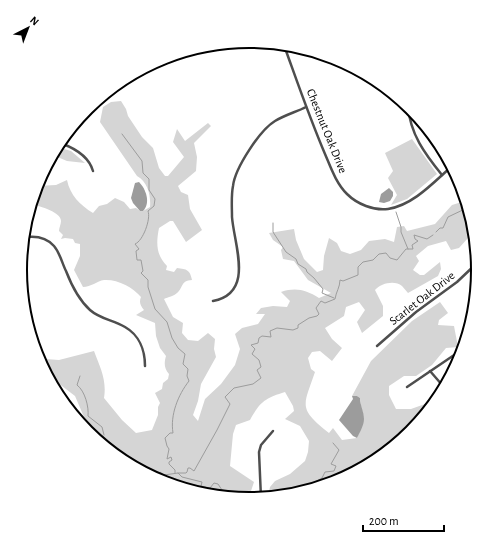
<svg xmlns="http://www.w3.org/2000/svg" width="499" height="541" viewBox="0 0 499 541" font-family="'Alegreya Sans',sans-serif">
	<rect width="100%" height="100%" fill="#fff"/>
	<g fill="#d5d5d5">
		<path d="M121 101 126 109 128 116 142 137 153 148 159 168 165 176H168L184 157 173 142 177 129 185 141 208 123 211 126 194 143 197 157 196 171 178 186 181 192 188 195 190 209 202 230 186 242 173 221H170L159 228C156 243 156 255 167 266L166 270 174 272 177 268C187 269 190 270 192 280 180 281 184 287 177 293 174 296 168 297 164 299L173 317 183 323 182 333 188 340 198 341 208 333 215 339 214 349 216 357 201 384 198 401 193 415 198 421 205 399 221 384 235 365 240 349 235 334 242 328 258 324 265 314H256L261 308 273 306 287 307 290 301 281 292C296 287 306 290 319 298L331 293 308 280 294 261 283 259 281 250 283 247 273 240 269 233 294 229 296 240 304 259 317 272 323 270 324 256 329 238 337 243 341 251 350 254 361 250 369 241 385 239 394 242 397 227 404 226 407 231 435 224 452 205 465 201 474 246 468 238 459 248 451 250 446 241 428 246 416 256 419 261 413 270 420 275H424L440 262 441 269 438 276 408 293C406 291 404 288 402 286 395 280 381 283 375 290L383 306V316L362 333 357 322 365 310 359 302 346 307 344 316 325 328 332 339 342 348 332 361 320 351 312 352 308 358 311 369 315 372C303 407 298 408 329 433L333 428 342 440 357 438 364 418 361 406 360 398 357 396H352L371 361 412 321 440 302 448 313 439 320 438 325 454 326 458 347 446 348 432 365 416 376H404L389 386V395L396 409H411L425 404 427 410 412 433 337 483 268 496 270 487 275 481 290 474 305 461 308 452 309 441 300 426 285 419 294 411 293 406 285 392C265 398 260 402 250 420L236 425 233 434 230 466 254 482 251 491 254 499 251 498 249 500 161 482 109 447 106 443 102 442 89 434 92 430 84 417 75 396 49 376 37 358 36 352 45 359 59 360 94 351C100 367 107 380 104 398L122 420 136 433 152 430 158 415V407L160 403 155 393 162 389 163 383 168 379 169 374C164 368 164 363 166 356L160 348 156 336 155 323 136 315 144 310C140 305 139 302 141 297 133 287 117 279 104 280 97 281 91 287 83 287L74 270 80 256V244L75 243 73 239 65 238 61 239 63 235 59 231C59 228 61 224 61 221 61 212 41 207 33 204L37 186 56 185 67 180C70 195 80 205 93 213L99 206 107 204 115 198 124 202 130 209 136 208 140 211H143L150 207C151 196 148 182 137 176L100 122 103 107 111 102Z"/>
		<polygon points="412,139 437,174 407,199 391,205 397,195 388,178 393,171 385,153"/>
		<polygon points="61,148 71,151 85,163 67,161 55,156"/>
	</g>
	<g fill="#9c9c9c">
		<path d="M139 182C146 189 151 203 143 211H140L133 203 131 198 135 183Z"/>
		<polygon points="389,188 393,192 393,196 390,201 384,203 379,202 381,194"/>
		<path d="M352 396H357L360 398C360 405 364 412 364 419 364 425 360 432 357 438L353 436 339 420 353 399Z"/>
	</g>
	<g fill="none" stroke-linecap="round" stroke-linejoin="round">
		<g stroke="#9c9c9c" stroke-width="1">
			<path d="M122 134 142 161 143 173 149 179V190L155 199 154 206 148 211C151 219 143 241 135 244L139 249 136 251 137 260H141L143 271 141 273 148 280V287L155 309 167 322 172 338 178 348 185 354 183 364 188 369 187 376 189 381C178 395 170 415 173 433H170L165 438 167 446 169 449 167 459 171 457 172 460 169 462V464L175 470V473"/>
			<polyline points="396,212 401,227 401,232 408,249"/>
			<polyline points="273,223 273,232 286,252 296,259 298,264 306,269 307,272 314,278 323,289 322,293 334,298"/>
			<polyline points="436,232 440,228 443,228 448,217 467,208"/>
			<polyline points="36,350 39,352"/>
			<path d="M80 376 77 385C85 391 89 407 88 416L102 427 104 435"/>
			<path d="M178 473H186L187 472 188 468H190L194 471 217 430 230 404 225 397 234 388 253 384 261 378 257 370 261 367 259 360 252 354 255 349 251 345 258 343 259 338 262 336 271 337 270 331 277 328 293 330 298 328V325L309 318 317 316 319 314 316 308 321 301 325 303 335 299C336 292 340 287 340 280L343 281 358 275V267L363 262 373 260 379 254 386 253 390 258 397 260 406 249H413L412 245 418 241 415 239 414 235 427 239 433 235"/>
			<polyline points="156,479 160,472 164,475 178,473 182,477 202,482 201,486 210,488 214,483 218,484 222,490 226,491 226,495"/>
			<polyline points="330,484 340,481"/>
			<polyline points="316,487 315,482 322,478 325,472 334,471 336,466 331,464 339,450 333,443"/>
			<polyline points="250,500 251,498 253,499"/>
		</g>
		<g stroke="#4e4e4e" stroke-width="2.5">
			<path d="M285 48C298 84 310 119 325 154 331 168 336 183 347 194 357 204 374 211 388 209 413 205 433 183 451 167"/>
			<path d="M408 106C410 134 425 154 442 175"/>
			<path d="M63 144C76 149 89 157 93 171"/>
			<path d="M27 237C37 236 47 238 54 246 60 253 62 263 66 271 71 284 79 300 90 310 100 319 113 320 125 327 139 335 145 350 145 366"/>
			<path d="M213 301C255 293 234 245 232 217 232 207 231 196 233 186 235 168 260 130 275 121 285 115 296 112 306 107"/>
			<polyline points="377,346 416,312 457,282 477,263"/>
			<polyline points="430,371 443,386"/>
			<polyline points="407,387 463,349"/>
			<polyline points="261,498 259,452 261,445 273,431"/>
		</g>
	</g>
	<g text-anchor="middle" dominant-baseline="central" stroke-width="3.5" stroke-linejoin="round" paint-order="stroke">
		<g font-size="12" fill="#000" stroke="#fff">
			<text transform="translate(327 131) rotate(68)">Chestnut Oak Drive</text>
			<text transform="translate(422 298) rotate(-38)">Scarlet Oak Drive</text>
		</g>
	</g>
	<path d="M0 0H499V541H0ZM27 270a222 222 0 1 1 444 0a222 222 0 1 1-444 0Z" fill="#fff" fill-rule="evenodd"/>
	<path fill="none" stroke="#000" stroke-width="2" d="M27 270a222 222 0 1 1 444 0a222 222 0 1 1-444 0Z"/>
	<g transform="translate(28 28) rotate(42)" stroke="#ffffff" stroke-width="3" paint-order="stroke">
	<path d="M0-3L7 15L0 10L-7 15Z" fill="#000000"/>
	<text y="-6" font-size="11" font-weight="bold" text-anchor="middle" fill="#000000">N</text>
	</g>
	<path d="M363 525v6h81v-6" fill="none" stroke="#000000" stroke-width="2"/>
	<text x="369" y="525" font-size="12" fill="#000000" stroke="#ffffff" stroke-width="3" paint-order="stroke">200 m</text>
</svg>
